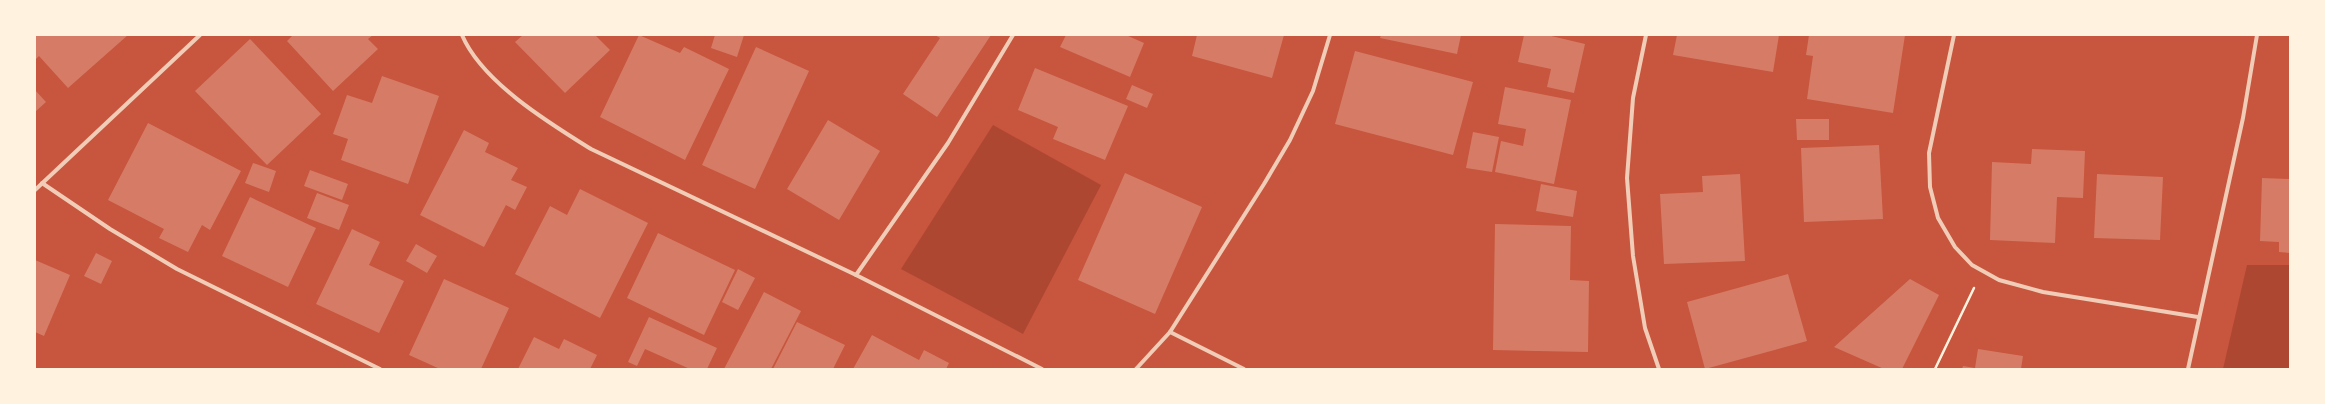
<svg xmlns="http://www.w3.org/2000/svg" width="2325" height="404" viewBox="0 0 2325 404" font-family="'Noto Sans',sans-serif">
	<rect width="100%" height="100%" fill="#c8553d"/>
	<g fill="#ae4732">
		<polygon points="993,125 1101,185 1023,334 901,269"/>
		<polygon points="2247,265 2290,265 2290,369 2223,369"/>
	</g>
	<g fill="#d67c66">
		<polygon points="35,35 128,35 68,88 39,56 35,60"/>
		<polygon points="293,35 373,35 368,39 378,49 333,91 287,41"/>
		<polygon points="523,35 595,35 610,50 565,93 515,42"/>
		<polygon points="639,35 680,53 684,47 729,69 685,160 600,117"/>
		<polygon points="715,35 744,35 737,57 711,48"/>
		<polygon points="935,35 991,35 937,117 903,94 940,38"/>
		<polygon points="1066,35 1126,35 1144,43 1130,77 1060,47"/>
		<polygon points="1197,35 1284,35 1272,78 1192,56"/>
		<polygon points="1381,35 1461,35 1457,54 1380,38"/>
		<polygon points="1524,35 1547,35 1585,44 1574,93 1547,87 1551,69 1518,62"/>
		<polygon points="1677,35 1779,35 1773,72 1673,55"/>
		<polygon points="1809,35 1905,35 1893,113 1807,99 1813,56 1806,55"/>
		<polygon points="250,39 321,114 267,165 195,91"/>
		<polygon points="756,47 809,71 755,189 702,165"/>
		<polygon points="1355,51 1473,82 1453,155 1335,124"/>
		<polygon points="1035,68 1128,106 1105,160 1053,139 1058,127 1018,110"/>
		<polygon points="382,76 439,96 408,184 341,160 348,139 333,134 347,95 372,103"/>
		<polygon points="1132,85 1153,94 1147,108 1126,99"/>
		<polygon points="1505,87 1571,100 1554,184 1495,172 1501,141 1523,146 1526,129 1498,124"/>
		<polygon points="35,90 46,102 35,112"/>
		<polygon points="1796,119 1829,119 1829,140 1797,140"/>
		<polygon points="828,120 880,151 839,220 787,189"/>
		<polygon points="148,123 241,171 210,230 202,225 188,252 159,238 164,229 108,200"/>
		<polygon points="464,130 489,143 485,152 518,168 511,180 527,187 515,210 506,205 484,247 420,215"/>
		<polygon points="1473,132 1499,137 1492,172 1466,168"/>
		<polygon points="1879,145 1883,219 1804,222 1801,148"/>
		<polygon points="2032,149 2085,151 2083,198 2057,197 2055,243 1990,240 1992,162 2031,164"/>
		<polygon points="253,163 276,171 269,192 245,183"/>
		<polygon points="310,170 348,184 342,200 304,186"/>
		<polygon points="1125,173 1202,207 1155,314 1078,280"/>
		<polygon points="1740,174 1745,261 1664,264 1660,194 1703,192 1702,176"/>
		<polygon points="2097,174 2163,177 2160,240 2094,238"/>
		<polygon points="2262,178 2290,179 2290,253 2279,252 2279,242 2260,241"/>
		<polygon points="1541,184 1577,191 1573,217 1536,211"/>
		<polygon points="580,189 648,223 600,318 515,274 550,206 567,215"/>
		<polygon points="317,193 349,205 339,230 307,218"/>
		<polygon points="250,197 316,228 288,287 222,256"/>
		<polygon points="1495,224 1571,226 1570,280 1589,281 1588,352 1493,350"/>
		<polygon points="352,229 380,242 369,265 404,281 379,333 316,304"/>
		<polygon points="658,233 735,270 704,335 627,298"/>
		<polygon points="416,244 437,256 427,273 406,261"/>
		<polygon points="96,253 112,261 101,284 84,276"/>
		<polygon points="35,260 70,275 44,336 35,332"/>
		<polygon points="738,269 755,278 738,310 722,302"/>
		<polygon points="1788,274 1807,341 1705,369 1687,302"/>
		<polygon points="444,279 509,308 481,369 440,369 409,355"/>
		<polygon points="1910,279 1939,295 1902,369 1884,369 1834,347"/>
		<polygon points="764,292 801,311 771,369 724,369"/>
		<polygon points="649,317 717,348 707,369 690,369 645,349 637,366 628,362"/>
		<polygon points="797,322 845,345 833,369 773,369"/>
		<polygon points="872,335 919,360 924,350 949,363 946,369 853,369"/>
		<polygon points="534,337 559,349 564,339 597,355 590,369 518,369"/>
		<polygon points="1978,349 2023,356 2021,369 1962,369 1963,366 1975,368"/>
	</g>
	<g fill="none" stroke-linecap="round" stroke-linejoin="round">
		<polyline stroke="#fff3e0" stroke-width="2.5" points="1935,369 1974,288"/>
		<g stroke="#f1ccb7" stroke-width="4">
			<path d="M462 35C482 82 549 123 591 149L856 275 1042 369"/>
			<polyline points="1646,35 1633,98 1627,178 1633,256 1645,328 1659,369"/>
			<polyline points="1954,35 1929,153 1930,187 1938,218 1955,247 1972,265 1999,280 2043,292 2198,317"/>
			<polyline points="42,183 110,229 177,269 380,369"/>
			<polyline points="35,190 200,35"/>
			<polyline points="856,275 948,143 1013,35"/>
			<polyline points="1170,332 1244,369"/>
			<polyline points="1136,369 1170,332 1264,184 1290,140 1313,91 1330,35"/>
			<polyline points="2188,369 2243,118 2257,35"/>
		</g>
	</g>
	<rect width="2325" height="404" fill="none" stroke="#fff3e0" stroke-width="72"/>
</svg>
